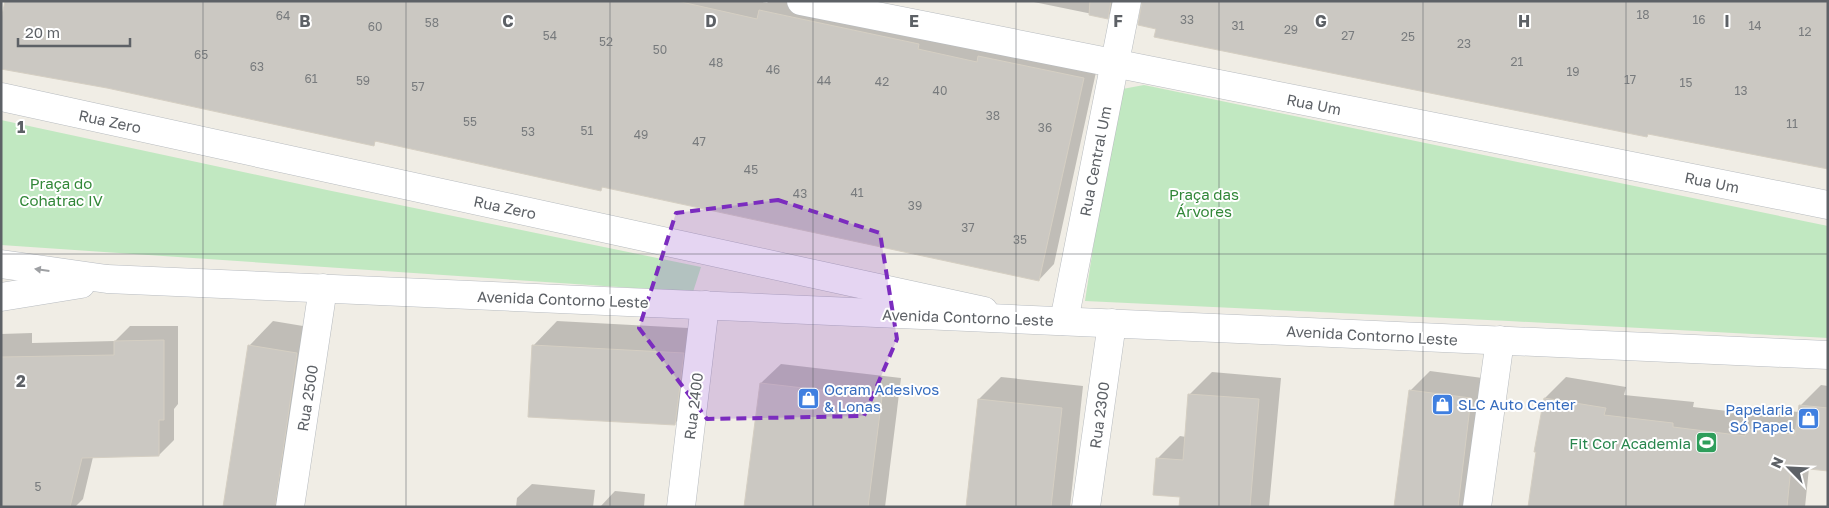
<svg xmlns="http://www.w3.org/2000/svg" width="1829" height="508" viewBox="0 0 1829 508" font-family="'Golos Text',sans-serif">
	<rect width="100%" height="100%" fill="#f0ede5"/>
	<g fill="#c1e8c1">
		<polygon points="1144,85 1828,226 1828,338 1509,321 1085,301 1117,90"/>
		<polygon points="1,120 327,190 701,267 693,292 1,245"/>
	</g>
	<g fill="#0003">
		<polygon points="6,1 758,1 767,3 769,1 803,1 1098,63 1054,264 1039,280 604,186 600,189 377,140 373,144"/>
		<polygon points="1029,1 1122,1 1107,17"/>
		<polygon points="273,321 321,329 297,507 224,507 249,346"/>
		<polygon points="557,321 707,329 699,400 674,424 533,346"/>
		<polygon points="130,326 178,326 178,404 174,409 174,440 159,455 93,457 83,499 75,507 1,507 1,334 32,333 32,343 115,341"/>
		<polygon points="781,364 901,378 885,507 746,507 761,383"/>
		<polygon points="1430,371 1490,379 1474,507 1396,507 1410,391"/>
		<polygon points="1212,372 1281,378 1269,507 1181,507 1182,496 1157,459 1180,436 1186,437 1190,394"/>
		<polygon points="1001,377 1083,386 1070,507 967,507 979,399"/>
		<polygon points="1566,377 1626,387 1624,395 1694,402 1693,407 1762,415 1768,409 1799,412 1800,406 1821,385 1828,386 1828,470 1809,468 1805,507 1529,507 1545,398"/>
		<polygon points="532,484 595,490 593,507 516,507 517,498"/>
		<polygon points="615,491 645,494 644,507 600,507"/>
	</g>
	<g fill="#cbc8c2" stroke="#d5cfc3">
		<polygon points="5,1 677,1 757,19 759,10 919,44 918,49 977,62 978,56 1084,78 1039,281 602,187 601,191 375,141 374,146 107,88 1,69 1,20"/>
		<polygon points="1090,1 1111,1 1108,19 1089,15"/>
		<polygon points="1142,1 1828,1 1828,169 1648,134 1647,137 1154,37 1156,29 1138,25"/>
		<polygon points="164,340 164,420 159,420 159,456 82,458 70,507 1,507 1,357 114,355 114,341"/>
		<polygon points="248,345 297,353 275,507 223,507"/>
		<polygon points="532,345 684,353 675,425 528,417"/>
		<polygon points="760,383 882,397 868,507 744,507"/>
		<polygon points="1409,390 1471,398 1458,507 1394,507"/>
		<polygon points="1188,394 1259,399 1250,507 1179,507 1180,497 1153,495 1156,458 1183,460"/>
		<polygon points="1544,398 1606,408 1604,415 1673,423 1673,427 1745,436 1746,429 1795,435 1799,405 1828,408 1828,471 1791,467 1787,507 1528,507 1536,452 1534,452"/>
		<polygon points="978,399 1062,408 1051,507 966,507"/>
	</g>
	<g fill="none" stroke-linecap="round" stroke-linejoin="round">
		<defs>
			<g id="street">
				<polyline points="801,1 1828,205"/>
				<polyline points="1,97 984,311"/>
				<polyline points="1064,321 1127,1"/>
				<polyline points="290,507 323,288"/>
				<polyline points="681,507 705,305"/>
				<polyline points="1086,507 1112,323"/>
				<polyline points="1477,507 1500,340"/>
			</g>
			<g id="secondary">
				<polyline points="1,264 107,279 1828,355"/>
				<polyline points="1,297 81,284"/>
			</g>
		</defs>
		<use href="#street" stroke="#b7bbbf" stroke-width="29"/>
		<use href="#secondary" stroke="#b8bcc1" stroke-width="29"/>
		<use href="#street" stroke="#fff" stroke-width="28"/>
		<use href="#secondary" stroke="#fff" stroke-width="28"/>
	</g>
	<defs><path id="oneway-solid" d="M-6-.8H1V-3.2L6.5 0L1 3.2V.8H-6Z" transform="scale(1.25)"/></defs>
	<use fill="#9ea0a3" href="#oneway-solid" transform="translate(42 270) rotate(-172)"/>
	<path fill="#7b2cbf" fill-opacity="0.2" stroke="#7b2cbf" stroke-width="4" stroke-dasharray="10 6" stroke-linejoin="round" d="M778 200 880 233 897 339 864 416 707 419 639 328 676 213Z"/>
	<path fill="none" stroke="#5d6166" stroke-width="1" stroke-opacity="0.55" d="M203 1V507M406 1V507M610 1V507M813 1V507M1016 1V507M1219 1V507M1423 1V507M1626 1V507M1 254H1828"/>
	<defs>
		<symbol id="shop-square" viewBox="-11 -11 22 22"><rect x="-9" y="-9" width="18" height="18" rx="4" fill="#3f7fe0" stroke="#fff"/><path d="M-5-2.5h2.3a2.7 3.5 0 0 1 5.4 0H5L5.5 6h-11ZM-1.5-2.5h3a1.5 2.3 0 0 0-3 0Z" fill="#fff"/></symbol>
		<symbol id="stadium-square" viewBox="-11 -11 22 22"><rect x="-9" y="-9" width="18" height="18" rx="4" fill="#2e9e5b" stroke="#fff"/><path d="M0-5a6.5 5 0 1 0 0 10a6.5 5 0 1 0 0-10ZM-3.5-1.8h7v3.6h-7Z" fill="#fff"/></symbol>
	</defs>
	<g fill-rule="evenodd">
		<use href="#shop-square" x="796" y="386" width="25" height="25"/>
		<use href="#shop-square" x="1430" y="392" width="25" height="25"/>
		<use href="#shop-square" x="1796" y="406" width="25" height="25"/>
		<use href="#stadium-square" x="1694" y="430" width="25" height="25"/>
	</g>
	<g text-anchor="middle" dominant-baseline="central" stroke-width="4" stroke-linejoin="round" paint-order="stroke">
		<g font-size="12" fill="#787b7d">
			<text x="1643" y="14">18</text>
			<text x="283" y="15">64</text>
			<text x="1187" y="19">33</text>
			<text x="1699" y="19">16</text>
			<text x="432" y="22">58</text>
			<text x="1238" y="25">31</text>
			<text x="1755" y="25">14</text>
			<text x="375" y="26">60</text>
			<text x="1291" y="29">29</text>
			<text x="1805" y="31">12</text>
			<text x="550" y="35">54</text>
			<text x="1348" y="35">27</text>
			<text x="1408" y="36">25</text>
			<text x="606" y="41">52</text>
			<text x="1464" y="43">23</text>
			<text x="660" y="49">50</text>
			<text x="201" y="54">65</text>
			<text x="1517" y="61">21</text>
			<text x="716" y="62">48</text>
			<text x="257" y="66">63</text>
			<text x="773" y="69">46</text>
			<text x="1573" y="71">19</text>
			<text x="311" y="78">61</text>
			<text x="1630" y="79">17</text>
			<text x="363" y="80">59</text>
			<text x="824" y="80">44</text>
			<text x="882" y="81">42</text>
			<text x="1686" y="82">15</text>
			<text x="418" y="86">57</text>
			<text x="940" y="90">40</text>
			<text x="1741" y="90">13</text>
			<text x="993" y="115">38</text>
			<text x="470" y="121">55</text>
			<text x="1792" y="123">11</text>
			<text x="1045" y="127">36</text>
			<text x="587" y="130">51</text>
			<text x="528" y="131">53</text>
			<text x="641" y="134">49</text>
			<text x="699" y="141">47</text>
			<text x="751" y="169">45</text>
			<text x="857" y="192">41</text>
			<text x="800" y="193">43</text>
			<text x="915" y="205">39</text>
			<text x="968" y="227">37</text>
			<text x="1020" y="239">35</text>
			<text x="38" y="486">5</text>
		</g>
		<g font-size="15" fill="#5d6166" stroke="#fff">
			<text transform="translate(1314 104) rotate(11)">Rua Um</text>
			<text transform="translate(110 121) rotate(12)">Rua Zero</text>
			<text transform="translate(1095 161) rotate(-79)">Rua Central Um</text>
			<text transform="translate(1712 182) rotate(11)">Rua Um</text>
			<text transform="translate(505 207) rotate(12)">Rua Zero</text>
			<text transform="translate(563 299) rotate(2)">Avenida Contorno Leste</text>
			<text transform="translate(968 317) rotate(2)">Avenida Contorno Leste</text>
			<text transform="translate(1372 335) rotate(3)">Avenida Contorno Leste</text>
			<text transform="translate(307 398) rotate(-81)">Rua 2500</text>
			<text transform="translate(693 406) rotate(-83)">Rua 2400</text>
			<text transform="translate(1099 415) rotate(-82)">Rua 2300</text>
		</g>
		<g font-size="15" fill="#328738" stroke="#fff">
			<text x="61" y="183">Praça do<tspan x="61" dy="17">Cohatrac IV</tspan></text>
			<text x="1204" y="194">Praça das<tspan x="1204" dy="17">Árvores</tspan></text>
		</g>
		<g font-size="15" fill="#366cbe" stroke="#fff" text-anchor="start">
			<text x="824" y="389">Ocram Adesivos<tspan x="824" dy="17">&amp; Lonas</tspan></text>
			<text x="1458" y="404">SLC Auto Center</text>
			<text x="1793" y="409" text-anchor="end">Papelaria<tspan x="1793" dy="17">Só Papel</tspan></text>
		</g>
		<g font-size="15" fill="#27864d" stroke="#fff" text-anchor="end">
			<text x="1691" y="443">Fit Cor Academia</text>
		</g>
	</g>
	<g font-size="16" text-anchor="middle" font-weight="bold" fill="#5d6166" stroke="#fff" stroke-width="4" stroke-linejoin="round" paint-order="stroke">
		<text x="305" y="27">B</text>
		<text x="508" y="27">C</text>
		<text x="711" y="27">D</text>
		<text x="914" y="27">E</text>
		<text x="1118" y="27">F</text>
		<text x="1321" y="27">G</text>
		<text x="1524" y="27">H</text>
		<text x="1727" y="27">I</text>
		<text x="21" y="133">1</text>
		<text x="21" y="387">2</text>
	</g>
	<rect width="1829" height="508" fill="none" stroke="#5d6166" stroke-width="5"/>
	<g transform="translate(1789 468) rotate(294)" stroke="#ffffff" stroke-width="4" paint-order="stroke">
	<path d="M0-4L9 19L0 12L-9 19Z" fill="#5d6166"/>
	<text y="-8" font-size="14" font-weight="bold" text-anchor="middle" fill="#5d6166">N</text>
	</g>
	<path d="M18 38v8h112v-8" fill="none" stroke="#5d6166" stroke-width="2.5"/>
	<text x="25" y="38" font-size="15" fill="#5d6166" stroke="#ffffff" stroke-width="4" paint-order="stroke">20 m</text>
</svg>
